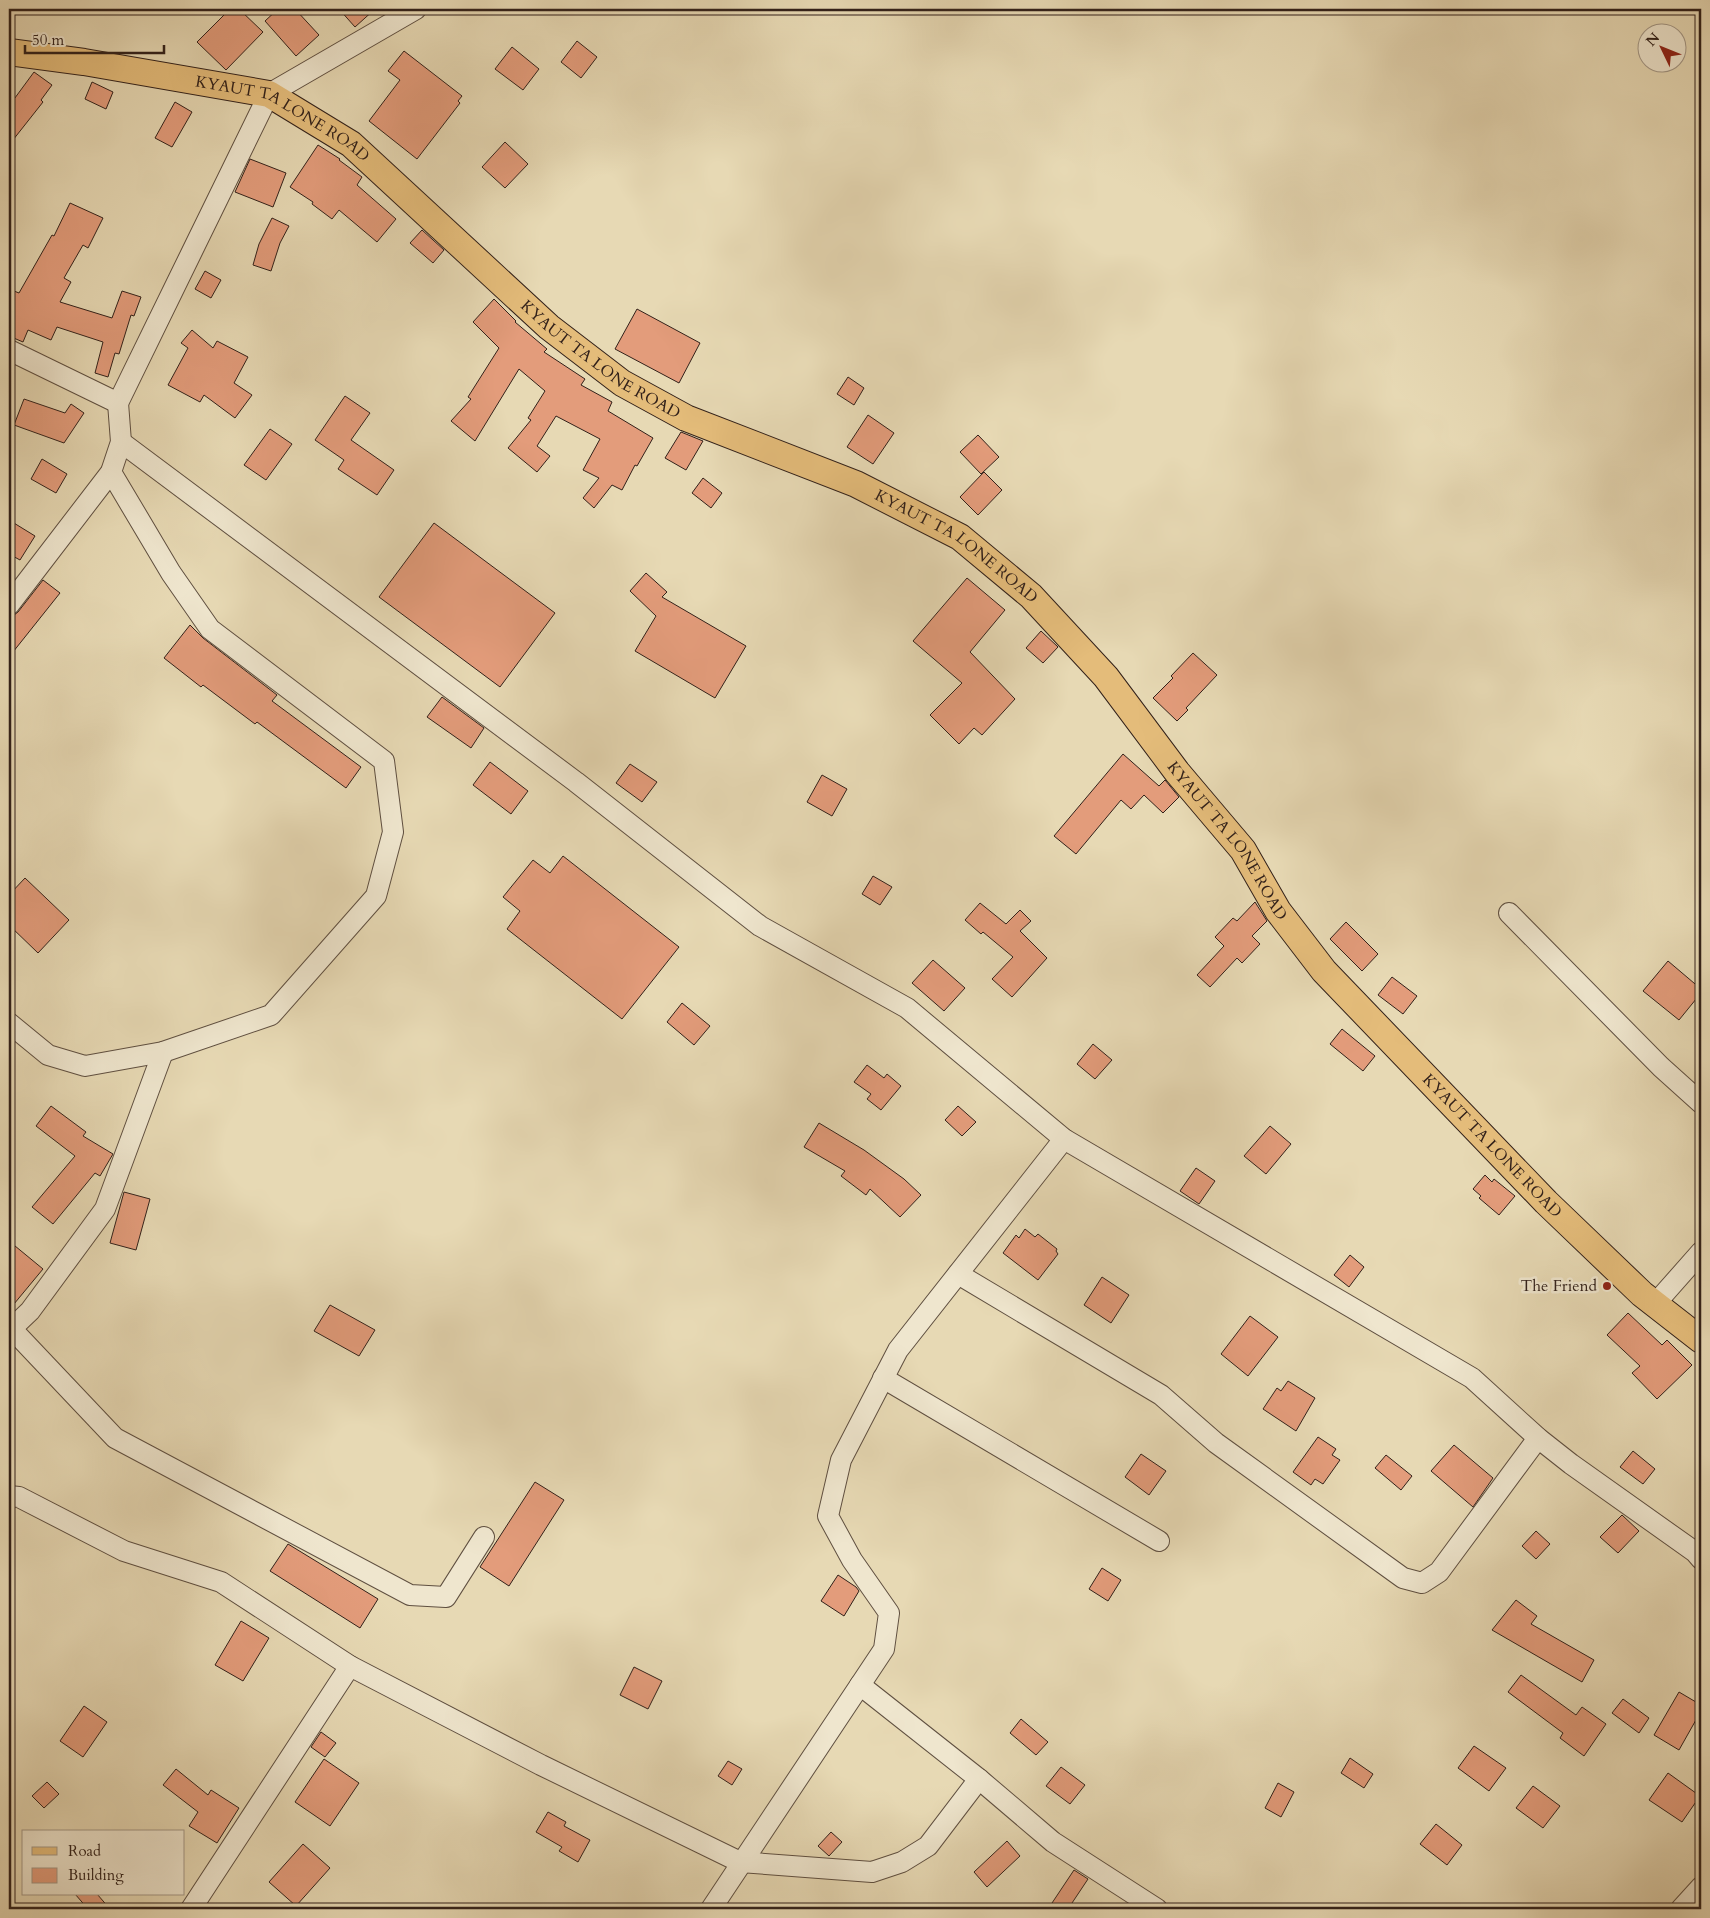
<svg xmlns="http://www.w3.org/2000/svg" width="1710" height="1918" viewBox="0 0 1710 1918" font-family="Cardo,serif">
	<rect width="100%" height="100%" fill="#e7d9b4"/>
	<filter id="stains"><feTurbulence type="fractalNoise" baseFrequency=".004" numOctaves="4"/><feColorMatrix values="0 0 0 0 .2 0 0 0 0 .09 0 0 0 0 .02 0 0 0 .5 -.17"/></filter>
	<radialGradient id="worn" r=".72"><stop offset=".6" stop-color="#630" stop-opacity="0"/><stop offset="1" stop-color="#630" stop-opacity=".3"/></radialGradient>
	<g fill="#e39c7b" stroke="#32211a">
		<polygon points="230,9 239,9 263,32 226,70 197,42"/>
		<polygon points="278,9 295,9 319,35 296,56 265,21"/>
		<polygon points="339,9 375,9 355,27"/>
		<polygon points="577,41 597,57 581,78 561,62"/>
		<polygon points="512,47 539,69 523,90 495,69"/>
		<polygon points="404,51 462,96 458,101 460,103 417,159 369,121 400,80 388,71"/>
		<polygon points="34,72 52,85 41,100 43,102 9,145 9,106"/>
		<polygon points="92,82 113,92 106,109 85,99"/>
		<polygon points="175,102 192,112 172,147 155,138"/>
		<polygon points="505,142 528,164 505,188 482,167"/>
		<polygon points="318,145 340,159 339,160 362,177 357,185 396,219 377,242 339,210 332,219 312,204 313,202 290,187"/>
		<polygon points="250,159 286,173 273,207 235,192"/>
		<polygon points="70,203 103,218 88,248 83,245 64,278 71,282 60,302 112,318 122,291 141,297 134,316 131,315 119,354 115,353 108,377 95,373 103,342 57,327 51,340 28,330 23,342 9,336 9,289 19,293 52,235 54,236"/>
		<polygon points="272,218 289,226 280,243 271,271 253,265 259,244"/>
		<polygon points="422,230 444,250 433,263 410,243"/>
		<polygon points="205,271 221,280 211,298 195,289"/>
		<polygon points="494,299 516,321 515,322 547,349 544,352 585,379 581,385 612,402 608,411 653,438 637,466 635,465 622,490 612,485 594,508 583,498 599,478 583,470 600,439 556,416 537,446 550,456 537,472 508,448 531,420 528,418 545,391 519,369 475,441 451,421 471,399 468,397 499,348 473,322"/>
		<polygon points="637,309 700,343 679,383 615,349"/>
		<polygon points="192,330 213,348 217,341 248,357 234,383 252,395 235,418 204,395 200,402 168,385 188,348 181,343"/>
		<polygon points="848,377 864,388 854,405 837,394"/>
		<polygon points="345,396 370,413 351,440 394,470 377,495 338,469 344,460 315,440"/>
		<polygon points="24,399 65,413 71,404 84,413 64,443 14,425"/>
		<polygon points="868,415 894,433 873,464 847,447"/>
		<polygon points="270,429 292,444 266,480 244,465"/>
		<polygon points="681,432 703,441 686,470 665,458"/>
		<polygon points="978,435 999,457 981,474 960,452"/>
		<polygon points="42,459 67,474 56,493 31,479"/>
		<polygon points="984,472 1002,490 978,515 960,497"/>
		<polygon points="703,478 722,493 711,508 692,493"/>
		<polygon points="9,520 35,536 20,560 9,554"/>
		<polygon points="434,523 555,613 500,687 379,597"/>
		<polygon points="646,573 667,592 662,597 746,646 715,698 635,651 656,616 630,591"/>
		<polygon points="967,578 1005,610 970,652 1015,699 982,735 974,728 959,744 930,715 962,683 913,641"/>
		<polygon points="43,580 60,593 9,657 9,619 18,612"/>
		<polygon points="190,625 203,638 277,695 272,701 361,767 346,788 257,722 255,724 203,685 201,687 164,658"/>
		<polygon points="1041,631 1058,647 1043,663 1026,648"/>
		<polygon points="1193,653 1217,675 1186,708 1188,710 1177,721 1153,698 1173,678 1171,676"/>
		<polygon points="442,697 484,728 471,748 427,717"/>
		<polygon points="1123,754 1159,786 1165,780 1179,797 1163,813 1144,795 1131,809 1121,800 1076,854 1054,836"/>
		<polygon points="490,762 528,791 511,814 473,785"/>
		<polygon points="630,764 657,782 642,802 616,783"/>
		<polygon points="822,775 847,789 832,816 807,802"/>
		<polygon points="563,856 679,947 622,1019 507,929 520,911 503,897 533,860 550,873"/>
		<polygon points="873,876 892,887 880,905 862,894"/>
		<polygon points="25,878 69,920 38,953 9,925 9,895"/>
		<polygon points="1255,902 1267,921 1252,936 1260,944 1242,963 1237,958 1210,987 1197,975 1224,946 1215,937 1233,918 1237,921"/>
		<polygon points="980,903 1006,924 1020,910 1031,921 1020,931 1047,958 1012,997 992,979 1013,957 983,932 981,934 965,920"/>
		<polygon points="1346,922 1378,954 1362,971 1330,939"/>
		<polygon points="933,960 965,988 944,1011 912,983"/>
		<polygon points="1668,961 1701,989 1701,993 1679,1020 1643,991"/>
		<polygon points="1392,977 1417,996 1403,1014 1378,995"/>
		<polygon points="682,1003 710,1026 694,1045 667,1022"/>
		<polygon points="1342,1029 1375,1056 1363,1071 1330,1044"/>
		<polygon points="1093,1044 1112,1060 1095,1079 1077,1064"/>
		<polygon points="867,1065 884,1078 887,1074 901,1086 881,1110 867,1099 871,1094 854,1082"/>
		<polygon points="51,1106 86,1132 83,1136 113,1154 100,1176 95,1173 53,1224 32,1207 75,1156 36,1126"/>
		<polygon points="958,1106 976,1122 962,1136 945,1120"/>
		<polygon points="819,1123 864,1150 904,1179 921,1195 900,1217 870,1189 866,1195 841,1176 845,1171 804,1147"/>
		<polygon points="1270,1126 1291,1144 1266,1174 1244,1156"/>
		<polygon points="1196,1168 1215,1181 1199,1204 1180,1191"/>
		<polygon points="1485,1175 1492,1182 1494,1179 1515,1196 1499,1215 1479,1198 1481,1196 1473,1189"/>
		<polygon points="124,1192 150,1199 136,1250 110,1243"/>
		<polygon points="1025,1229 1035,1237 1038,1234 1057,1249 1056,1251 1058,1254 1038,1280 1003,1253 1016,1235 1019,1238"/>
		<polygon points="9,1241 43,1269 9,1310"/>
		<polygon points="1350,1255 1364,1267 1349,1287 1334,1275"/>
		<polygon points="1102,1277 1129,1295 1111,1323 1084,1305"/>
		<polygon points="330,1305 375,1330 359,1356 314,1331"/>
		<polygon points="1628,1313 1662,1345 1667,1340 1692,1365 1657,1399 1632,1373 1640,1366 1607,1335"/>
		<polygon points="1250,1316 1278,1337 1248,1376 1221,1354"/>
		<polygon points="1288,1381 1315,1398 1296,1431 1263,1409 1277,1388 1281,1391"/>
		<polygon points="1318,1437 1336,1449 1332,1455 1340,1460 1323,1484 1315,1479 1311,1485 1293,1472"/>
		<polygon points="1454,1445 1493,1478 1473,1507 1431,1471"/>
		<polygon points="1633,1451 1655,1469 1643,1484 1620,1467"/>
		<polygon points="1141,1454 1166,1471 1149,1495 1125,1477"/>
		<polygon points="1386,1455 1412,1476 1401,1490 1375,1468"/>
		<polygon points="535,1482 564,1500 509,1586 480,1567"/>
		<polygon points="1622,1515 1639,1531 1618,1553 1600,1537"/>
		<polygon points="1536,1531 1550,1544 1536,1559 1522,1546"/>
		<polygon points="288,1544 378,1599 360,1628 270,1571"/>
		<polygon points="1102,1568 1121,1580 1108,1601 1089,1589"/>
		<polygon points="838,1575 856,1587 859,1591 844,1616 821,1601"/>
		<polygon points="1516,1600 1537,1616 1531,1624 1594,1660 1582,1682 1492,1630"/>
		<polygon points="241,1621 269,1638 243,1681 215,1665"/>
		<polygon points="634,1667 662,1681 648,1709 620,1695"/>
		<polygon points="1521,1675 1576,1715 1582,1707 1606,1724 1584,1756 1560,1738 1563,1733 1508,1692"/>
		<polygon points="1679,1692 1701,1705 1701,1711 1679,1750 1654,1735"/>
		<polygon points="1623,1699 1649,1718 1639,1733 1612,1713"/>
		<polygon points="84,1706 107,1722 83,1757 60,1741"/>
		<polygon points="1021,1719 1048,1742 1036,1755 1010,1733"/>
		<polygon points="321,1732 336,1743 325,1757 311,1747"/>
		<polygon points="1474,1746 1506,1768 1489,1791 1458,1768"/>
		<polygon points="1350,1758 1373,1774 1364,1788 1341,1773"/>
		<polygon points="324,1759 359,1783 330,1826 295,1802"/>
		<polygon points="728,1761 742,1769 732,1785 718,1776"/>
		<polygon points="1061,1767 1085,1785 1070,1804 1046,1786"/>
		<polygon points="176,1769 208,1795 211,1790 239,1808 217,1843 189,1826 198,1812 163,1785"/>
		<polygon points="1668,1773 1700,1796 1682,1822 1649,1800"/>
		<polygon points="47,1782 59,1794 44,1808 32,1796"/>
		<polygon points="1278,1783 1294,1792 1281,1817 1265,1808"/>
		<polygon points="1533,1786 1560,1806 1543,1828 1516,1808"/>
		<polygon points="548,1812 566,1822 564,1826 590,1840 578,1862 559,1851 562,1847 536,1832"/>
		<polygon points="1436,1824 1462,1845 1447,1865 1420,1844"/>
		<polygon points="831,1832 842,1842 829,1856 818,1846"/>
		<polygon points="1007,1841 1020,1856 987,1887 974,1872"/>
		<polygon points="303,1844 330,1868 296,1906 269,1882"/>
		<polygon points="1074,1870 1088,1879 1068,1909 1048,1909"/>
		<polygon points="75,1894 97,1894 110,1909 88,1909"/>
	</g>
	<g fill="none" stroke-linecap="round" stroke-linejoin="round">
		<defs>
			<g id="minor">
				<polyline points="9,350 118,403 269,94 416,9"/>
				<polyline points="121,442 576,782 760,926 907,1008 1064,1139 1472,1378 1538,1438 1571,1464 1695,1552 1701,1559"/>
				<polyline points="9,605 111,472 121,442 118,403"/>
				<polyline points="1509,913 1661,1067 1701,1103"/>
				<polyline points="9,1023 48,1055 85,1066 163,1052 271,1015 376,896 393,832 384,761 210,629 171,573 111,472"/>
				<polyline points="958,1274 1161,1395 1216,1443 1403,1578 1422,1583 1439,1572 1538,1438"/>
				<polyline points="1655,1304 1701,1252"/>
				<polyline points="9,1326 115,1438 410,1595 446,1597 484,1537"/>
				<polyline points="9,1331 30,1311 105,1209 163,1052"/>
				<polyline points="883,1378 1159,1541"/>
				<polyline points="9,1496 19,1497 124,1551 221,1582 350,1666 541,1765 740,1862 872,1872 902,1862 928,1846 979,1779"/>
				<polyline points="860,1685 979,1779 1053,1842 1157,1909"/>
				<polyline points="191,1909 350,1666"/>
				<polyline points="711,1909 884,1649 889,1613 852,1560 828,1516 841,1460 898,1350 1064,1139"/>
				<polyline points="1681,1909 1701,1887"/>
			</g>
			<g id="major">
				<path id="s1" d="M9 52 84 62 269 94 351 144 549 327 622 383 686 418 856 484 960 537 1031 596 1106 677 1177 772 1243 850 1278 911 1324 971 1546 1202 1642 1294 1701 1340"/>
			</g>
		</defs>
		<use href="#minor" stroke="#5f4f40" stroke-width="22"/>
		<use href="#major" stroke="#32211a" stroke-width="28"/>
		<use href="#minor" stroke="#efe6ce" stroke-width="20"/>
		<use href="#major" stroke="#e4bc7a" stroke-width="26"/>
	</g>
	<circle fill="#8f2418" stroke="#efe6ce" stroke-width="2" cx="1607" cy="1286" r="5"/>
	<g text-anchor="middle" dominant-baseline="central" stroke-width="5" stroke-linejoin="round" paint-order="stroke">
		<g font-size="16" fill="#32211a" stroke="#efe6ce">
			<text stroke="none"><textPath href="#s1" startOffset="285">KYAUT TA LONE ROAD</textPath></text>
			<text stroke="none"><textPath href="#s1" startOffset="690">KYAUT TA LONE ROAD</textPath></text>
			<text stroke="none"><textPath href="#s1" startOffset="1095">KYAUT TA LONE ROAD</textPath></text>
			<text stroke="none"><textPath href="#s1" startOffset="1500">KYAUT TA LONE ROAD</textPath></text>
			<text stroke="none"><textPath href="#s1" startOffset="1905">KYAUT TA LONE ROAD</textPath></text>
		</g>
		<g font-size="16" fill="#32211a" stroke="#efe6ce" text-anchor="end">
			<text x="1597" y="1286">The Friend</text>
		</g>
	</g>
	<rect width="1710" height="1918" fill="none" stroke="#e7d9b4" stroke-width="30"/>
	<rect x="10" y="10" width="1690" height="1898" fill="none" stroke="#32211a" stroke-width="2.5"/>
	<rect x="15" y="15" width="1680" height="1888" fill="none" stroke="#32211a"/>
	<rect x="22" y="1830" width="162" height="65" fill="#efe6ce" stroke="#a39786"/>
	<rect x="32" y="1847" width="25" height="8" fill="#e4bc7a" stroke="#a39786"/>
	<text x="68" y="1856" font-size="15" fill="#32211a">Road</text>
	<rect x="32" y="1868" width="25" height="15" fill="#e39c7b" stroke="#a39786"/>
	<text x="68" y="1880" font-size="15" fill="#32211a">Building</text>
	<g transform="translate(1662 48) rotate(313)"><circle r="24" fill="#efe6ce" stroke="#a39786"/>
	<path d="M0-4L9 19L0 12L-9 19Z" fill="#8f2418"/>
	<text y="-8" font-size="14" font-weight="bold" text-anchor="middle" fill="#32211a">N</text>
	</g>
	<path d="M25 45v8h139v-8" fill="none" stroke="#32211a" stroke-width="2.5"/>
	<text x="32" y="45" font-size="15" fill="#32211a" stroke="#efe6ce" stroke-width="4" paint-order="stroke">50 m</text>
	<rect width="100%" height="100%" filter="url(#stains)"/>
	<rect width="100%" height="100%" fill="url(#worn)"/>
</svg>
